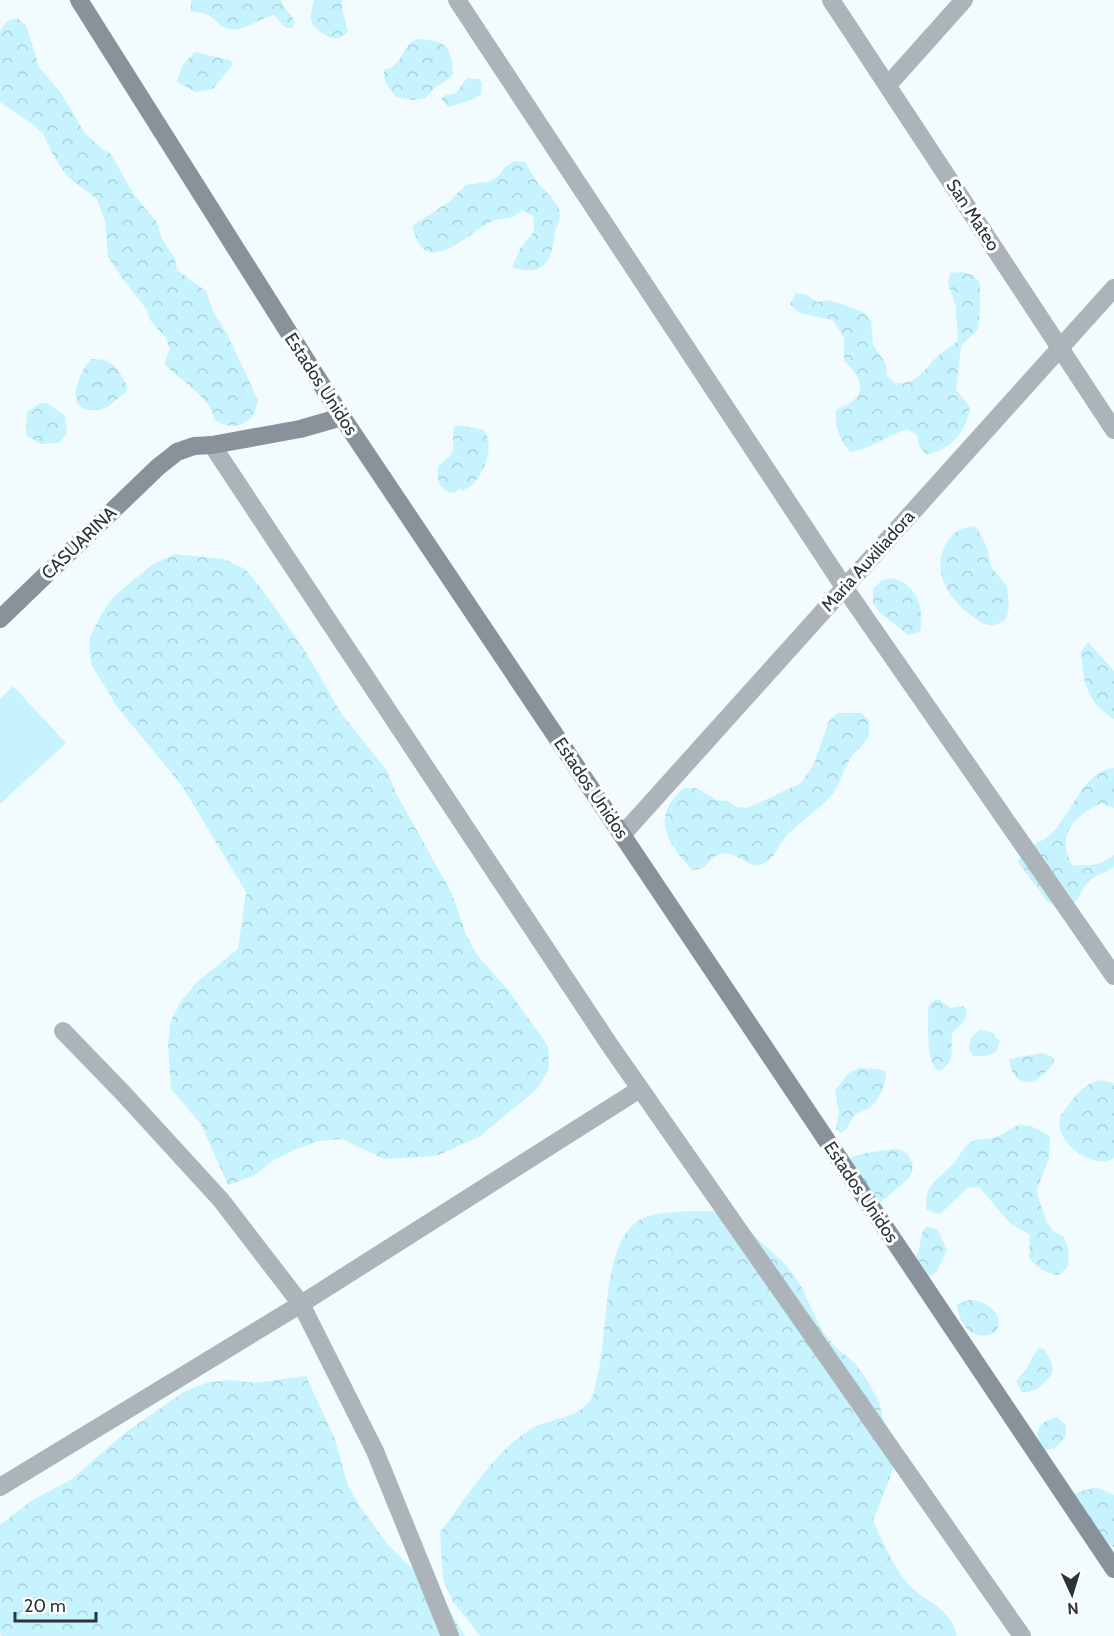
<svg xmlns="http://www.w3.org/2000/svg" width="1114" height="1636" viewBox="0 0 1114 1636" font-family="Cabin,sans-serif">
	<defs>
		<pattern id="forest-crowns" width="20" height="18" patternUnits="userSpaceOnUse" patternTransform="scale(1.5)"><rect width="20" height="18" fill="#c6f3fe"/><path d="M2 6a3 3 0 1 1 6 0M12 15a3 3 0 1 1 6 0" fill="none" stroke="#aad1da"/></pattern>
	</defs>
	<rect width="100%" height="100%" fill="#f2fbfd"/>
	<g fill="url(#forest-crowns)">
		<path d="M191 0H281C283 9 292 13 295 23L292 28H286L274 15C259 18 245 32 229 29 213 25 217 12 191 12Z"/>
		<path d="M314 0H342V9L348 32C346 33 341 37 339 38 330 41 313 29 311 20 310 14 313 5 314 0Z"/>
		<path d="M17 18 26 25 39 67 61 93 84 132 101 148 111 154 134 195 156 221 162 239 175 259 177 270 206 291 214 313 227 334 258 400C255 424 235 433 215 420 209 395 181 381 164 364L170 349 166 338 150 320 147 310 123 279 108 257 105 221 97 199 68 177 54 157 43 134 34 125 0 102V31L7 21Z"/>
		<path d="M416 39C443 41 451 42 453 73L450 78 434 88 426 98 414 100 396 97C390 88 381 80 385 69 401 69 402 46 416 39Z"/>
		<polygon points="195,52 229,60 233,64 213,89 196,92 177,82 182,66"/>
		<path d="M467 78 479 79 482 83 481 95C475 98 453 107 448 107L441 98 446 95 456 93Z"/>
		<path d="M514 161 525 162C529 169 533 176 537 182 544 190 553 197 558 207 563 217 557 223 555 233 551 263 544 277 512 267 515 262 517 255 520 249 529 234 537 239 533 216L522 210C510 222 506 216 492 221 475 228 436 270 419 244 416 239 414 231 412 226L449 202 466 185 488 182 498 177 505 167Z"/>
		<path d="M962 272 973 275 980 283V306L978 329 961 346 956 390 970 407C967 430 950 452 926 454L919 446 917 435 907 429C888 436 870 448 851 452 839 441 835 426 836 410 842 407 850 404 854 400 868 387 855 370 844 361V338L833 320 799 313 790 304 796 293 807 295 817 302 829 300 863 312 871 321 873 345 886 364 887 375 894 383C919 385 922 370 938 356 944 350 952 347 958 341L956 306 948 283 950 273Z"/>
		<path d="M91 359C114 358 119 370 128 388 125 394 120 396 115 401 107 408 105 409 95 410 64 413 77 374 91 359Z"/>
		<polygon points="41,403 47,403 65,416 67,433 59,443 41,444 26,435 27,412"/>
		<path d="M460 425 484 430C495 445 485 472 473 484 470 487 465 489 461 491V488L452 493C438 490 437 478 438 466 462 448 450 451 454 427Z"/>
		<path d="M976 526 986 545 992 568 1007 586 1009 608 1006 619C1001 622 998 625 993 625 984 626 979 621 972 616 950 601 930 570 946 544 955 530 959 528 976 526Z"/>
		<polygon points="175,554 224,559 245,569 261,588 304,649 341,713 388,772 396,793 452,894 467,937 478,956 508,990 548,1046 549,1069 537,1089 479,1137 436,1156 384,1159 342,1139 319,1141 296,1149 274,1160 253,1176 228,1185 201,1124 171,1089 168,1043 171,1020 182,1000 197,982 238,949 246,892 182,786 118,708 91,664 89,639 101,615 114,596 152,565"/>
		<path d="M892 578C916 583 925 609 920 632L908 635 880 613 873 603V589L881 581Z"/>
		<path d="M1088 642 1114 671V719C1087 702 1083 683 1081 652Z"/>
		<path d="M838 713H861L869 720C871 745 862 742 850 759 843 769 841 782 834 792 822 808 803 819 789 833 775 847 777 862 754 866 733 855 722 843 704 868L692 870C668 844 649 817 684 788H696L716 800 727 801 737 807 748 808 801 783 814 764 829 721Z"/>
		<path d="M1114 768V808L1101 803C1073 817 1056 835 1072 865 1089 866 1101 866 1114 855V867C1107 872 1099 874 1093 878 1076 890 1086 903 1058 908L1048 902 1018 862C1026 843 1039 846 1052 833 1073 813 1082 771 1114 768Z"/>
		<path d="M935 1000H940L950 1008 962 1006 967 1009C967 1020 960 1026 952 1033 950 1050 957 1061 939 1071 925 1062 929 1025 928 1009L930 1004Z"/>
		<polygon points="979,1030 991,1032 1000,1041 996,1052 985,1056 973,1056 969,1049 971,1038"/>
		<path d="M1043 1053 1053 1057 1054 1063C1048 1069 1039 1081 1030 1082 1017 1084 1010 1070 1009 1059Z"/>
		<path d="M859 1068 876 1069 886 1071C887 1083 878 1103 868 1109 864 1111 858 1112 855 1115 849 1122 849 1129 841 1133L836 1129 839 1112 835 1090 849 1073Z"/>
		<path d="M1099 1080 1114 1083V1158C1094 1172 1054 1142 1060 1118 1062 1112 1067 1108 1070 1103 1079 1091 1085 1085 1099 1080Z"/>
		<path d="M1020 1125 1031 1126 1050 1136 1049 1158 1037 1189 1039 1200 1047 1222 1054 1232 1063 1236C1069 1247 1070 1255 1067 1268L1058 1275C1044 1273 1038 1268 1029 1258L1030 1235 1010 1223 979 1187 967 1188 941 1213 937 1214 927 1209C922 1186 940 1178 954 1163 959 1157 962 1149 968 1144 976 1137 990 1140 999 1136 1006 1133 1012 1127 1020 1125Z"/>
		<path d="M895 1149C902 1149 907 1152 910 1158 918 1173 906 1181 896 1189 890 1194 885 1200 878 1203L850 1160 854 1155V1157L865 1153Z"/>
		<path d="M691 1211H713L736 1219 788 1267 801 1286 822 1331 836 1348 854 1362 867 1380 879 1402 894 1467 873 1521C883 1542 892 1564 907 1583 924 1603 951 1606 957 1636H480L452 1600 443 1579 440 1532C467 1498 493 1452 531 1429 549 1418 578 1420 591 1399 595 1393 596 1380 598 1373 609 1332 601 1241 641 1219 655 1212 675 1212 691 1211Z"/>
		<polygon points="926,1227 937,1229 947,1250 937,1271 928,1278 912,1261 918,1253 923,1230"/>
		<path d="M970 1300C984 1299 1005 1314 997 1330 995 1334 992 1334 989 1335 969 1339 958 1321 957 1304Z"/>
		<path d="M1038 1348 1044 1349 1050 1359 1053 1371C1048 1381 1035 1394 1022 1392L1016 1381 1027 1368Z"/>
		<polygon points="306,1376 335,1439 348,1486 359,1505 388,1545 441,1597 465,1636 2,1636 0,1633 0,1525 31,1501 72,1479 125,1433 185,1391 209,1382 232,1380 255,1383"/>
		<path d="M1057 1417 1066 1425V1436C1059 1444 1054 1452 1043 1449 1031 1432 1040 1421 1057 1417Z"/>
		<polygon points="1096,1487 1114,1495 1114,1547 1095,1542 1069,1520 1066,1509 1073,1494"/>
	</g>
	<polygon fill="#c6f3fe" points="13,686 66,743 0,804 0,699"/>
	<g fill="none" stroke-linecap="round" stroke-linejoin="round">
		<g stroke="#acb4b9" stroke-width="18">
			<polyline points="457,0 844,587 1114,976"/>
			<polyline points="831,0 1114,430"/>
			<polyline points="888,85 964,0"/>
			<polyline points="212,445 609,1044 1022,1636"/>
			<polyline points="622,835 1114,288"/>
			<polyline points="63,1031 123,1093 221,1200 301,1304 640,1089"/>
			<polyline points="0,1487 301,1304 375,1451 450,1636"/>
		</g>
		<g stroke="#87929a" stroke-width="18">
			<polyline points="79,0 342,417 1114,1569"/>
			<polyline points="0,619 158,467 177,452 194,446 212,445 300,429 342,417"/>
		</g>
	</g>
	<g text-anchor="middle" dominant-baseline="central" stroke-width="6" stroke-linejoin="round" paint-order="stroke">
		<g font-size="18" fill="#2b3436" stroke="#fff">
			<text transform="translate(973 215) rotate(57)">San Mateo</text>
			<text transform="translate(321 384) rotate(57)">Estados Unidos</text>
			<text transform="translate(79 543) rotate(-44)">CASUARINA</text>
			<text transform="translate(868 561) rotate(-48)">Maria Auxiliadora</text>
			<text transform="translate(591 788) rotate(56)">Estados Unidos</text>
			<text transform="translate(861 1192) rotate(56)">Estados Unidos</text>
		</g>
	</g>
	<g transform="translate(1072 1594) rotate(176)" stroke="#ffffff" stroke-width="4.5" paint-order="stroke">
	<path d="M0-4.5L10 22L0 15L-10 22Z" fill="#2b3436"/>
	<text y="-9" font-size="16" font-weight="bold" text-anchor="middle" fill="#2b3436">N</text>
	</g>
	<path d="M15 1612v9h81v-9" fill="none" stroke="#2b3436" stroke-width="3"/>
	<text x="24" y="1612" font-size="18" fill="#2b3436" stroke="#ffffff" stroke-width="4.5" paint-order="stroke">20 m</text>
</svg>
